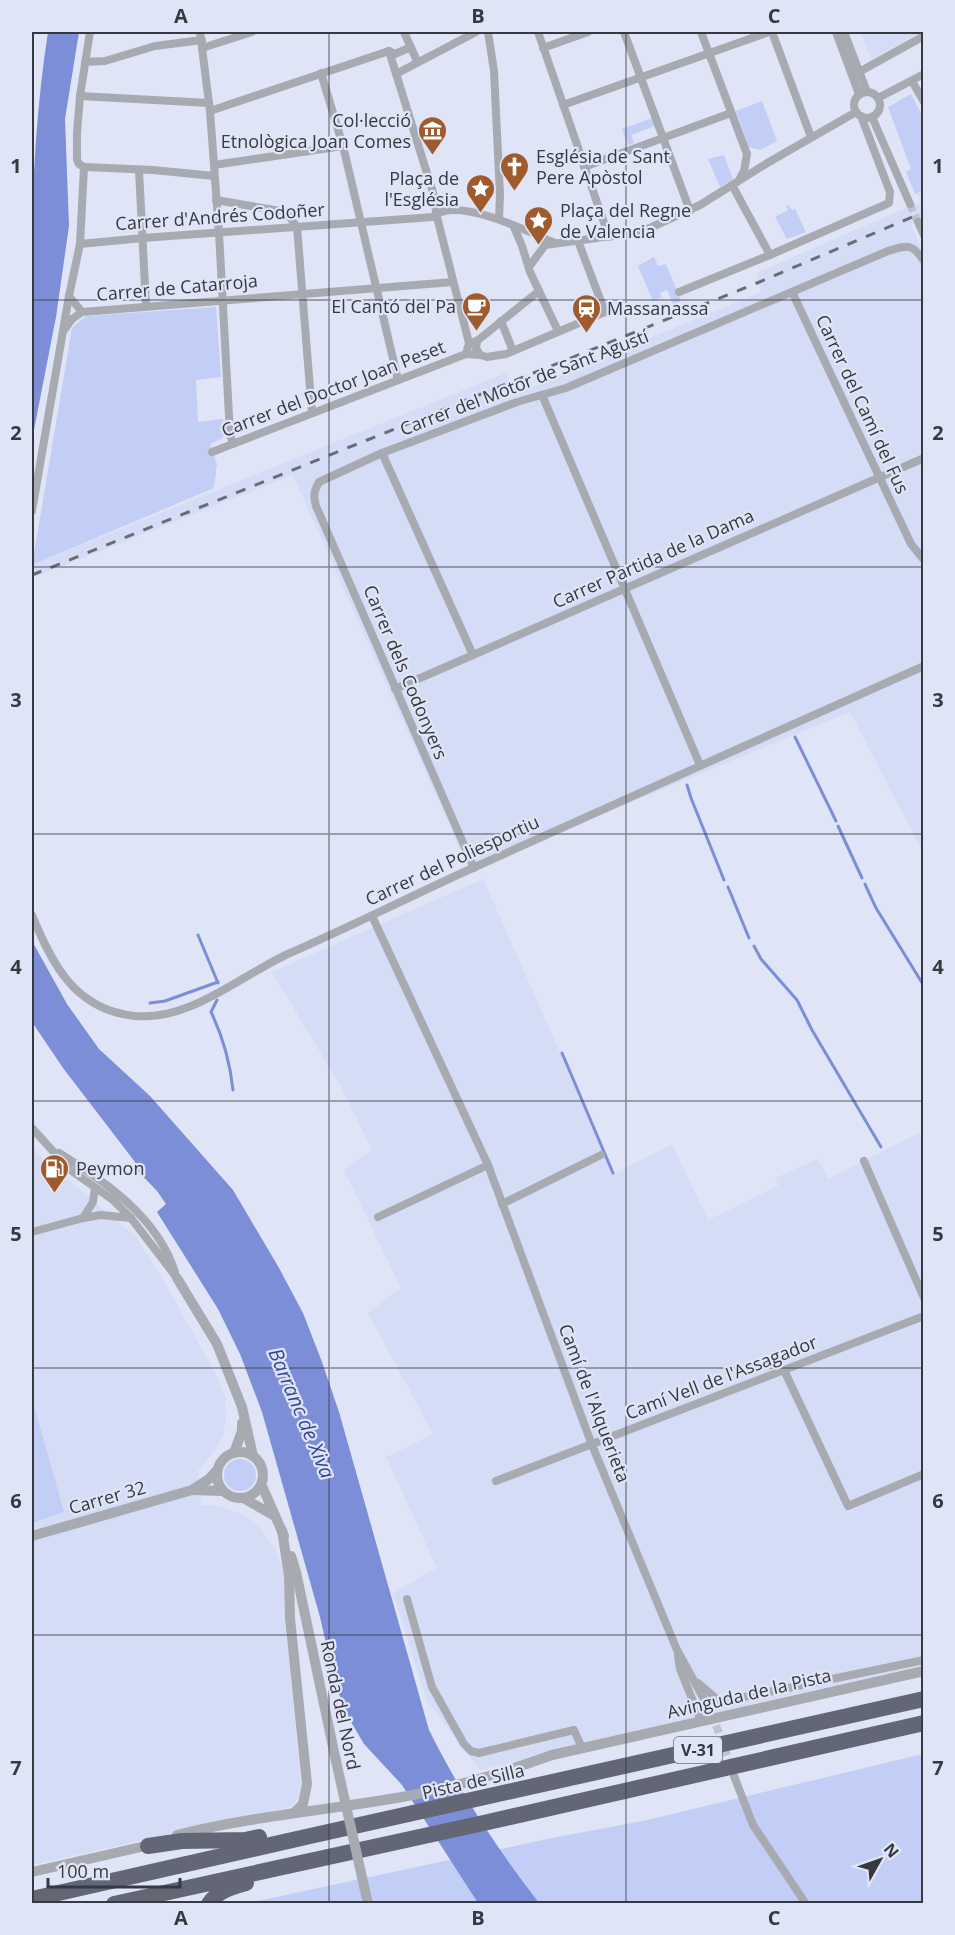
<svg xmlns="http://www.w3.org/2000/svg" width="955" height="1935" viewBox="0 0 955 1935" font-family="'Open Sans',sans-serif">
	<rect width="100%" height="100%" fill="#dfe5f6"/>
	<g fill="#d5dcf5">
		<polygon points="861,32 922,32 871,59"/>
		<polygon points="923,190 923,218 911,224 924,255 923,852 850,712 469,869 293,475 32,578 32,565 506,373 515,394 761,292 756,273 920,202 917,193"/>
		<polygon points="483,879 614,1174 672,1144 708,1220 778,1186 775,1178 818,1159 828,1179 923,1131 923,1666 786,1696 480,1770 427,1701 393,1593 437,1568 386,1457 433,1434 368,1313 401,1288 344,1170 372,1150 344,1092 272,972"/>
		<polygon points="32,1146 41,1157 137,1238 161,1276 216,1374 225,1397 226,1418 223,1435 216,1449 198,1471 201,1505 220,1506 246,1516 258,1525 276,1551 284,1574 285,1621 301,1786 298,1799 291,1807 32,1865"/>
	</g>
	<g fill="#c2cef6">
		<polygon points="911,94 923,117 923,190 915,194 906,172 911,169 888,107"/>
		<polygon points="762,101 777,141 760,150 749,147 736,111"/>
		<polygon points="652,118 655,126 631,135 634,143 628,145 622,129"/>
		<polygon points="724,155 733,179 720,187 708,159"/>
		<polygon points="789,205 792,210 795,209 806,232 787,239 775,217 788,210 786,206"/>
		<polygon points="654,257 658,266 666,264 681,301 673,304 667,290 660,293 662,297 653,301 638,266"/>
		<polygon points="216,307 221,377 196,380 198,422 223,419 225,435 221,439 210,444 217,464 214,488 32,565 72,328 86,316"/>
		<polygon points="32,1399 64,1512 32,1523"/>
		<circle cx="240" cy="1475" r="16"/>
		<polygon points="923,1754 923,1903 243,1904 552,1838 643,1821"/>
	</g>
	<g fill="#7c8ed7">
		<path d="M48 32H79L65 119 69 226 56 317 32 440C31 304 27 167 48 32Z"/>
		<path d="M32 941 67 1004 99 1049 150 1096 233 1190 279 1268 303 1313 322 1362 339 1412 429 1730C460 1792 497 1849 539 1903H478L402 1785 364 1744 351 1722 336 1687 320 1617 262 1412 240 1354 218 1309 157 1212 166 1204 157 1191 133 1166 135 1162 63 1068 32 1022Z"/>
	</g>
	<g fill="none" stroke-linecap="round" stroke-linejoin="round">
		<g stroke="#7c8ed7" stroke-width="3">
			<polyline points="795,737 836,821"/>
			<polyline points="687,785 691,798 724,880"/>
			<polyline points="838,826 862,878"/>
			<polyline points="865,884 876,908 924,986"/>
			<polyline points="728,887 749,938"/>
			<polyline points="198,935 218,983"/>
			<polyline points="754,946 761,959 797,1000 812,1030 881,1147"/>
			<path d="M217 1000 211 1012C223 1037 230 1062 233 1090"/>
			<polyline points="150,1003 165,1001 218,982"/>
			<polyline points="562,1053 613,1173"/>
		</g>
		<g stroke="#bdc3d2" stroke-width="8" stroke-dasharray="8 4" stroke-linecap="butt">
			<polyline points="910,204 918,222"/>
			<polyline points="712,1714 732,1769"/>
		</g>
		<g stroke="#a8aab1" stroke-width="8">
			<polyline points="200,32 210,111 219,233 230,434 233,444"/>
			<polyline points="404,32 417,61"/>
			<polyline points="488,32 494,71 500,195 499,219"/>
			<polyline points="538,32 609,237"/>
			<polyline points="624,32 690,211"/>
			<polyline points="701,32 747,154 744,171 739,180"/>
			<polyline points="772,32 811,137"/>
			<polyline points="836,32 859,94"/>
			<polyline points="844,32 867,92"/>
			<polyline points="202,48 252,32"/>
			<polyline points="543,48 588,32"/>
			<polyline points="389,51 435,199 436,213 469,343 466,354"/>
			<polyline points="389,51 395,54 411,47"/>
			<polyline points="85,62 105,61 155,46 202,40"/>
			<polyline points="859,72 924,36"/>
			<polyline points="321,73 343,146 398,380"/>
			<polyline points="396,74 476,32"/>
			<polyline points="912,81 924,102"/>
			<circle cx="867" cy="105" r="13"/>
			<polyline points="80,96 209,103"/>
			<polyline points="878,98 924,74"/>
			<polyline points="563,105 769,32"/>
			<polyline points="210,111 389,51"/>
			<polyline points="872,117 910,204"/>
			<polyline points="214,165 343,146"/>
			<polyline points="84,167 153,170 214,176"/>
			<polyline points="584,167 731,113"/>
			<polyline points="139,170 146,306"/>
			<polyline points="732,185 770,255"/>
			<polyline points="216,200 286,212 297,227 312,413"/>
			<polyline points="918,222 924,235"/>
			<polyline points="514,227 522,246 530,272 558,331"/>
			<path d="M80 244 143 238 433 217C456 195 529 232 555 243"/>
			<polyline points="545,245 641,232 700,205 769,162 856,112"/>
			<polyline points="529,267 545,245 544,240"/>
			<polyline points="679,292 770,255 889,203 890,192 861,116"/>
			<polyline points="792,292 911,544 924,560"/>
			<polyline points="69,296 82,312"/>
			<polyline points="501,321 513,351"/>
			<polyline points="65,329 72,319 82,312 453,282"/>
			<polyline points="477,341 476,348 480,355 487,357 506,354 605,312 578,241"/>
			<polyline points="473,342 477,341 539,291"/>
			<polyline points="542,395 700,765"/>
			<polyline points="212,452 466,354 480,355"/>
			<polyline points="382,453 473,655"/>
			<polyline points="32,511 69,296 80,244 84,167 79,164 77,160 77,133 80,96 90,32"/>
			<polyline points="395,689 924,458"/>
			<path d="M474 868 316 506C313 496 314 491 319 482L382 453 517 402 566 388 888 251C908 245 912 243 924 261"/>
			<path d="M32 915C52 964 75 1010 135 1016 191 1021 241 975 290 953 352 926 413 895 475 867 625 799 774 733 924 666"/>
			<polyline points="372,916 488,1165 592,1445 677,1650 710,1710"/>
			<polyline points="32,1128 69,1169 113,1200 131,1218 177,1278"/>
			<path d="M59 1153C106 1182 157 1217 175 1272"/>
			<polyline points="864,1161 924,1298"/>
			<polyline points="502,1204 601,1155"/>
			<polyline points="378,1217 488,1165"/>
			<polyline points="83,1218 93,1202 95,1188"/>
			<polyline points="32,1232 83,1218 101,1215 131,1218"/>
			<polyline points="784,1370 848,1506 924,1474"/>
			<polyline points="496,1481 924,1316"/>
			<polyline points="407,1599 432,1687 464,1744 471,1751 479,1753 574,1730 582,1748"/>
			<polyline points="678,1656 680,1669 701,1721"/>
			<polyline points="698,1683 718,1700 725,1701 924,1660"/>
			<polyline points="734,1776 753,1825 806,1904"/>
		</g>
		<g stroke="#a8aab1" stroke-width="10">
			<polyline points="177,1278 217,1344 242,1407 253,1456"/>
			<circle cx="240" cy="1475" r="23"/>
			<polyline points="234,1453 242,1431 242,1423"/>
			<polyline points="262,1486 284,1536"/>
			<polyline points="193,1490 223,1491"/>
			<polyline points="245,1499 273,1515"/>
			<polyline points="282,1530 289,1576 290,1618 307,1784 303,1804 295,1812"/>
			<polyline points="32,1536 192,1490 209,1479 217,1470"/>
			<polyline points="291,1556 296,1572 336,1761"/>
			<path d="M177 1835C252 1816 331 1810 407 1796 457 1787 505 1772 552 1755L924 1671"/>
			<polyline points="32,1872 154,1844"/>
		</g>
		<g stroke="#626675" stroke-width="16">
			<polyline points="148,1846 182,1841 245,1840 259,1837"/>
			<path d="M32 1899C329 1831 626 1766 924 1699"/>
			<polyline points="114,1904 488,1822 924,1723"/>
			<path d="M209 1904C217 1891 232 1887 246 1883"/>
		</g>
		<polyline stroke="#6a6d77" stroke-width="3" stroke-dasharray="10 10" stroke-linecap="butt" points="32,575 757,283 924,212"/>
		<polyline stroke="#a8aab1" stroke-width="10" points="336,1761 368,1904"/>
	</g>
	<path fill="none" stroke="#373940" stroke-width="1.5" stroke-opacity="0.55" d="M329 32V1904M626 32V1904M32 300H924M32 567H924M32 834H924M32 1101H924M32 1368H924M32 1635H924"/>
	<defs>
		<symbol id="museum-pin" viewBox="-11 -11 22 30"><path d="M0 17L-7.5 6A9.5 9.5 0 1 1 7.5 6Z" fill="#9f5a2e" stroke="#dfe5f6"/><path d="M0-6L6-3V-2H-6V-3ZM-5-1h2V3h-2ZM-1-1h2V3h-2ZM3-1h2V3H3ZM-6 4H6V6H-6Z" fill="#fff"/></symbol>
		<symbol id="church-pin" viewBox="-11 -11 22 30"><path d="M0 17L-7.5 6A9.5 9.5 0 1 1 7.5 6Z" fill="#9f5a2e" stroke="#dfe5f6"/><path d="M-1.2-6h2.4v3.5h3.3v2.4h-3.3V6h-2.4V-.1h-3.3v-2.4h3.3Z" fill="#fff"/></symbol>
		<symbol id="sight-pin" viewBox="-11 -11 22 30"><path d="M0 17L-7.5 6A9.5 9.5 0 1 1 7.5 6Z" fill="#9f5a2e" stroke="#dfe5f6"/><path d="M0-6L1.8-2.2L6-1.7L2.9 1.2L3.7 5.4L0 3.3L-3.7 5.4L-2.9 1.2L-6-1.7L-1.8-2.2Z" fill="#fff"/></symbol>
		<symbol id="cafe-pin" viewBox="-11 -11 22 30"><path d="M0 17L-7.5 6A9.5 9.5 0 1 1 7.5 6Z" fill="#9f5a2e" stroke="#dfe5f6"/><path d="M-5.5-4.5H6V0H3Q3 3.5 0 3.5H-2.5Q-5.5 3.5-5.5 0ZM3-3.2v2h1.7v-2ZM-6 4.5H4V6H-6Z" fill="#fff"/></symbol>
		<symbol id="station-pin" viewBox="-11 -11 22 30"><path d="M0 17L-7.5 6A9.5 9.5 0 1 1 7.5 6Z" fill="#9f5a2e" stroke="#dfe5f6"/><path d="M-3-6H3Q5-6 5-4V2Q5 4 3 4L4.5 6H3L1.5 4h-3L-3 6H-4.5L-3 4Q-5 4-5 2V-4Q-5-6-3-6ZM-3.5-4v3h7v-3ZM-3.5 1v1.5H-2V1ZM2 1v1.5H3.5V1Z" fill="#fff"/></symbol>
		<symbol id="fuel-pin" viewBox="-11 -11 22 30"><path d="M0 17L-7.5 6A9.5 9.5 0 1 1 7.5 6Z" fill="#9f5a2e" stroke="#dfe5f6"/><path d="M-5.5-6h7V0h2V4h1.3V-2.5L3-4.5l.8-.8L6-3V5H2.5V1h-1V6h-7ZM-4.2-4.7v3.2H.2V-4.7Z" fill="#fff"/></symbol>
	</defs>
	<g fill-rule="evenodd">
		<use href="#museum-pin" x="416" y="114" width="33" height="45"/>
		<use href="#church-pin" x="498" y="150" width="33" height="45"/>
		<use href="#sight-pin" x="464" y="172" width="33" height="45"/>
		<use href="#sight-pin" x="522" y="204" width="33" height="45"/>
		<use href="#cafe-pin" x="460" y="290" width="33" height="45"/>
		<use href="#station-pin" x="570" y="292" width="33" height="45"/>
		<use href="#fuel-pin" x="38" y="1152" width="33" height="45"/>
	</g>
	<g text-anchor="middle" dominant-baseline="central" stroke-width="4.5" stroke-linejoin="round" paint-order="stroke">
		<rect fill="#dfe5f6" stroke="#696d77" stroke-width="1.5" x="674" y="1737" width="48" height="26" rx="4.5"/>
		<g font-size="16" font-weight="bold" fill="#373940">
			<text x="698" y="1750">V-31</text>
		</g>
		<g font-size="18" fill="#373940" stroke="#dfe5f6" text-anchor="start">
			<text x="411" y="120" text-anchor="end">Col·lecció<tspan x="411" dy="21">Etnològica Joan Comes</tspan></text>
			<text x="536" y="156">Església de Sant<tspan x="536" dy="21">Pere Apòstol</tspan></text>
			<text x="459" y="178" text-anchor="end">Plaça de<tspan x="459" dy="21">l'Església</tspan></text>
			<text x="560" y="210">Plaça del Regne<tspan x="560" dy="21">de Valencia</tspan></text>
			<text x="456" y="306" text-anchor="end">El Cantó del Pa</text>
			<text x="607" y="308">Massanassa</text>
			<text x="76" y="1168">Peymon</text>
		</g>
		<g font-size="18" fill="#373940" stroke="#dfe5f6">
			<text transform="translate(220 216) rotate(-4)">Carrer d'Andrés Codoñer</text>
			<text transform="translate(177 287) rotate(-5)">Carrer de Catarroja</text>
			<text transform="translate(524 382) rotate(-21)">Carrer del Motor de Sant Agustí</text>
			<text transform="translate(333 388) rotate(-21)">Carrer del Doctor Joan Peset</text>
			<text transform="translate(863 404) rotate(65)">Carrer del Camí del Fus</text>
			<text transform="translate(653 558) rotate(-24)">Carrer Partida de la Dama</text>
			<text transform="translate(406 672) rotate(67)">Carrer dels Codonyers</text>
			<text transform="translate(452 860) rotate(-25)">Carrer del Poliesportiu</text>
			<text transform="translate(721 1377) rotate(-21)">Camí Vell de l'Assagador</text>
			<text transform="translate(595 1403) rotate(69)">Camí de l'Alquerieta</text>
			<text transform="translate(107 1497) rotate(-16)">Carrer 32</text>
			<text transform="translate(749 1693) rotate(-13)">Avinguda de la Pista</text>
			<text transform="translate(341 1705) rotate(78)">Ronda del Nord</text>
			<text transform="translate(473 1781) rotate(-13)">Pista de Silla</text>
		</g>
		<g font-size="20" font-style="italic" fill="#37449a" stroke="#dfe5f6">
			<text transform="translate(302 1413) rotate(67)">Barranc de Xiva</text>
		</g>
	</g>
	<rect width="955" height="1935" fill="none" stroke="#dfe5f6" stroke-width="66"/>
	<g transform="translate(880 1860) rotate(50)" stroke="#dfe5f6" stroke-width="4.5" paint-order="stroke">
	<path d="M0-4.5L10 22L0 15L-10 22Z" fill="#373940"/>
	<text y="-9" font-size="16" font-weight="bold" text-anchor="middle" fill="#373940">N</text>
	</g>
	<path d="M48 1878v9h132v-9" fill="none" stroke="#373940" stroke-width="3"/>
	<text x="57" y="1878" font-size="18" fill="#373940" stroke="#dfe5f6" stroke-width="4.5" paint-order="stroke">100 m</text>
	<rect x="33" y="33" width="889" height="1869" fill="none" stroke="#373940" stroke-width="2"/>
	<g font-size="20" text-anchor="middle" font-weight="bold" fill="#373940">
		<text x="181" y="23">A</text>
		<text x="478" y="23">B</text>
		<text x="774" y="23">C</text>
		<text x="16" y="173">1</text>
		<text x="938" y="173">1</text>
		<text x="16" y="440">2</text>
		<text x="938" y="440">2</text>
		<text x="16" y="707">3</text>
		<text x="938" y="707">3</text>
		<text x="16" y="974">4</text>
		<text x="938" y="974">4</text>
		<text x="16" y="1241">5</text>
		<text x="938" y="1241">5</text>
		<text x="16" y="1508">6</text>
		<text x="938" y="1508">6</text>
		<text x="16" y="1775">7</text>
		<text x="938" y="1775">7</text>
		<text x="181" y="1925">A</text>
		<text x="478" y="1925">B</text>
		<text x="774" y="1925">C</text>
	</g>
</svg>
